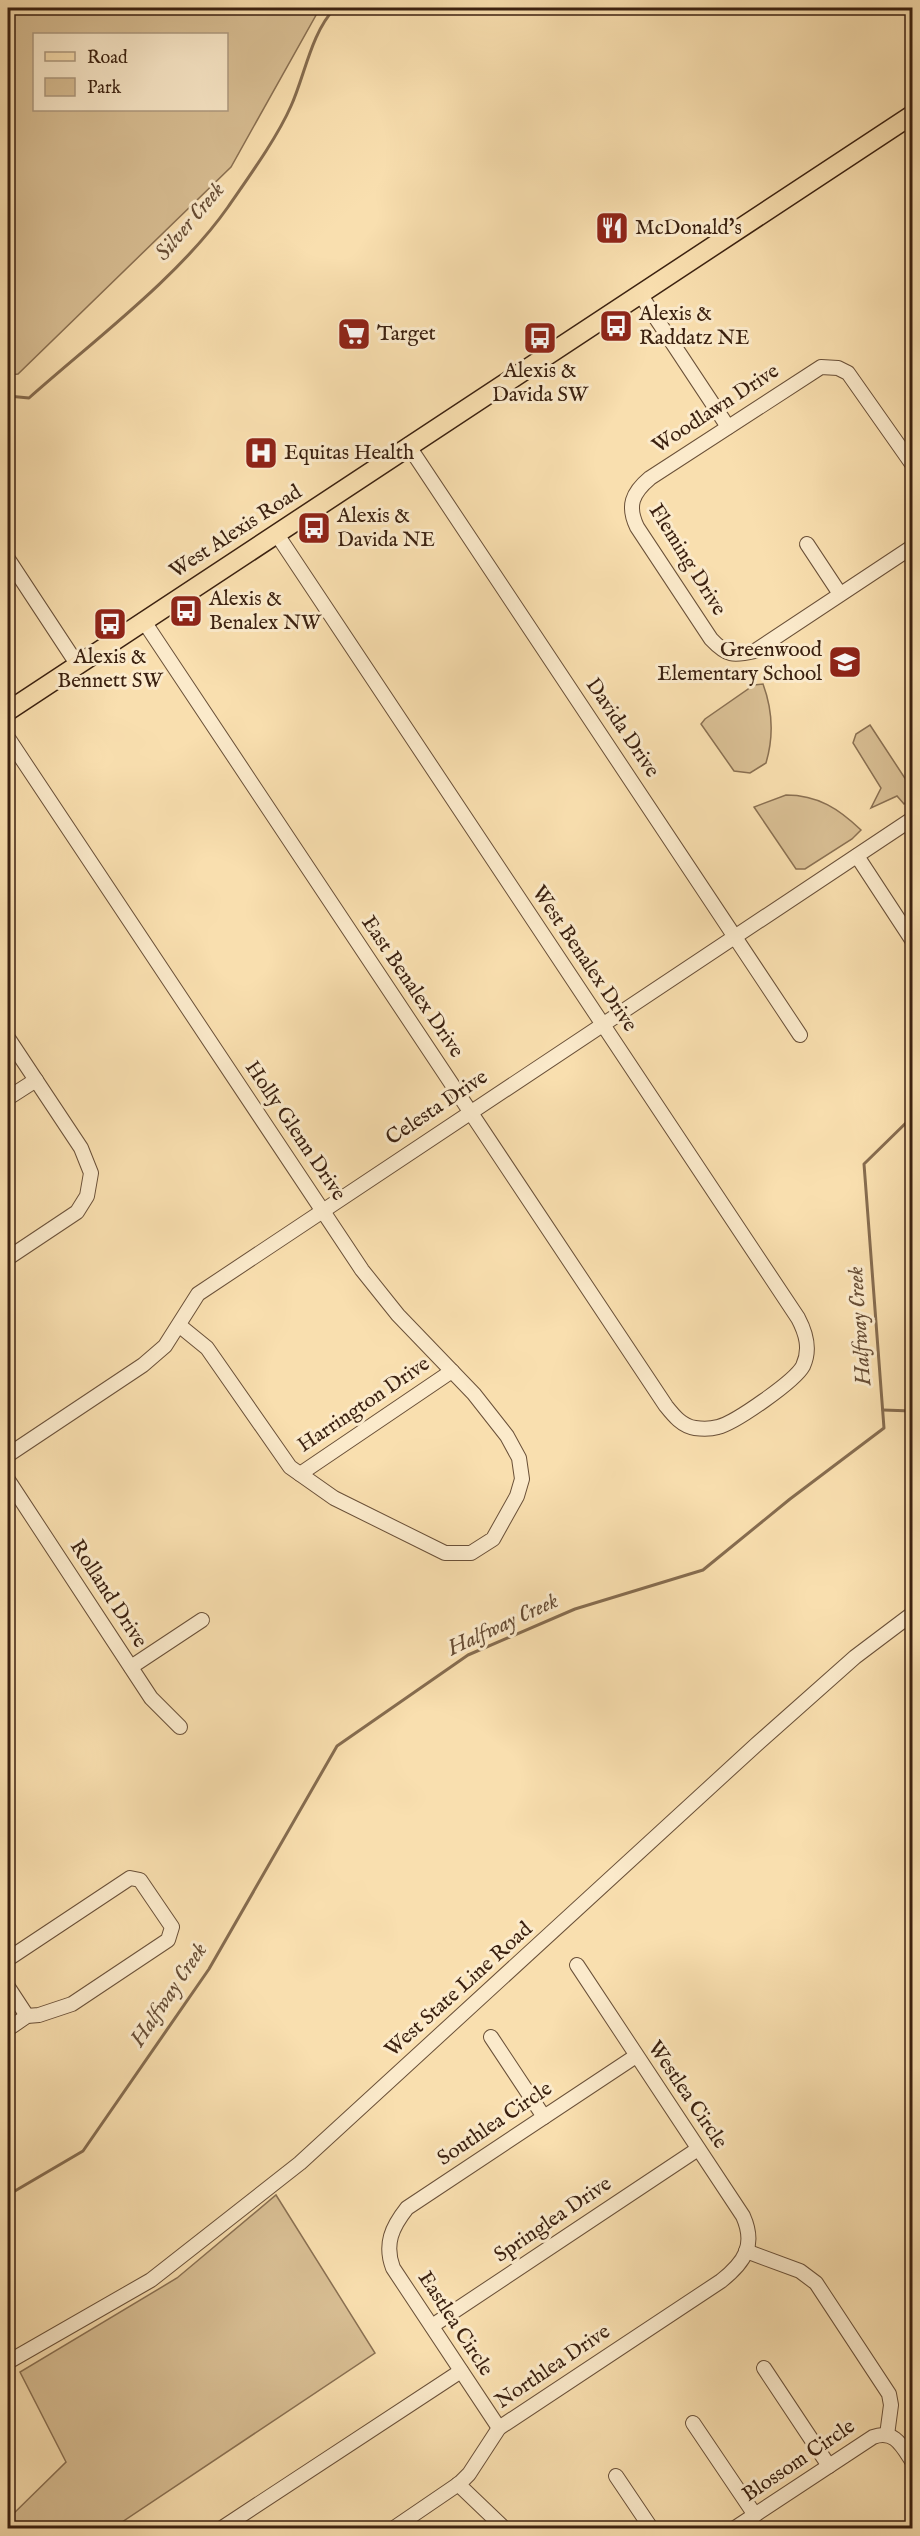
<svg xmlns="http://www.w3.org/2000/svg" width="920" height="2536" viewBox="0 0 920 2536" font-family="'IM FELL English',serif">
	<rect width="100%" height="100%" fill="#f9dfaf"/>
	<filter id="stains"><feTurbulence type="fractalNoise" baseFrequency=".00333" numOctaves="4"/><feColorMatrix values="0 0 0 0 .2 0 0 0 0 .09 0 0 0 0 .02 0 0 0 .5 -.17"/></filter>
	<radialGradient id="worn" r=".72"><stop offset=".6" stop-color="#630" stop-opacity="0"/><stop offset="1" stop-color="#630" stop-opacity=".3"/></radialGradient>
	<g fill="#d9bf94" stroke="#8a7052" stroke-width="1.5" fill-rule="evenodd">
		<path d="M8 8H320L231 167 18 374 8 375ZM226 34V110H34V34Z"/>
		<path d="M763 684C773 711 774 736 766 763L750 773 734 771 701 724 705 719 754 685Z"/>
		<polygon points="870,725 912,789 912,798 904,804 897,796 871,808 881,788 853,743 856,734"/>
		<path d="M786 795C818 795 839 809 861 830L852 839 805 869H796L754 807Z"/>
		<polygon points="276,2195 375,2353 113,2528 8,2528 8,2519 66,2462 20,2372 177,2278"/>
	</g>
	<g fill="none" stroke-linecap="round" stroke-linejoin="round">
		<g stroke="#866c4f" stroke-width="3">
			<path d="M8 396 29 398C93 341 179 277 228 207 248 178 277 138 291 106 305 75 311 33 335 8"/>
			<polyline points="883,1410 912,1411"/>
			<polyline points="8,2195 83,2151 209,1969 337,1746 468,1655 575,1609 703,1570 790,1499 884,1428 864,1164 912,1117"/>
		</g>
		<defs>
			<g id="minor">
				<polyline points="640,294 728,427"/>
				<polyline points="408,445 800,1035"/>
				<path d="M912 464 848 373 838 368 821 367 650 478C632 493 627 506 637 527L711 639C727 656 733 656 755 651L912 547"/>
				<polyline points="807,544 840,594"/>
				<polyline points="8,559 77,664"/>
				<path d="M143 620 666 1406C674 1416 682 1426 695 1428 702 1429 711 1429 718 1427 735 1423 795 1381 803 1366 811 1349 806 1333 798 1318L276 533"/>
				<polyline points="8,738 362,1270 398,1315 474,1394 507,1436 519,1458 522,1479 517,1496 493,1539 471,1553 445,1553 334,1498 290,1467 207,1348 180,1326"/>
				<polyline points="857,856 912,940"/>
				<polyline points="8,1038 81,1148 91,1173 87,1196 77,1212 8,1258"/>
				<polyline points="8,1098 36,1080"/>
				<polyline points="8,1455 143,1365 165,1346 198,1294 912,819"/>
				<polyline points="300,1474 452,1371"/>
				<polyline points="8,1480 151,1698 180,1727"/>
				<polyline points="131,1667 202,1620"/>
				<polyline points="8,1959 130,1878 140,1880 172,1927 168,1940 72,2004 39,2015 27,2016 8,2029"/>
				<polyline points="8,1987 27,2016"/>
				<polyline points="491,2037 544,2117"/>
				<polyline points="746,2251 800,2271 816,2283 889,2394 891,2405 887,2435"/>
				<polyline points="432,2326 698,2149"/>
				<polyline points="8,2362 151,2280 300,2163 757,1744 855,1657 912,1614"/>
				<polyline points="764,2368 829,2466"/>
				<polyline points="693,2423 755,2515"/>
				<path d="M499 2428 393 2268C384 2244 392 2227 407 2208L636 2056"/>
				<polyline points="616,2476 651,2528"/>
				<polyline points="458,2484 504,2528"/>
				<polyline points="222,2528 461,2371"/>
				<path d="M394 2528 460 2483 469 2474 499 2428 721 2281C745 2262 756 2245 743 2216L577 1965"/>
				<path d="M735 2528 873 2437C894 2429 902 2446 912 2461"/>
			</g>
			<polyline id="major" points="8,711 912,115"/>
		</defs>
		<use href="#minor" stroke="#6a5038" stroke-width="16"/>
		<use href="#major" stroke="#3b2110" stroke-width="21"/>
		<use href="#minor" stroke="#fbeacb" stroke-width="14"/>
		<use href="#major" stroke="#f9dfaf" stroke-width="18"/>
	</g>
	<defs>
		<symbol id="restaurant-square" viewBox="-11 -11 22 22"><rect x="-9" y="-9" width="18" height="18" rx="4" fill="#8f2418" stroke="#fbeacb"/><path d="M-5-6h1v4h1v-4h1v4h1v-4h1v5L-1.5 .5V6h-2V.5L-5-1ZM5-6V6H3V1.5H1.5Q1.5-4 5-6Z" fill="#fff"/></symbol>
		<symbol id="bus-square" viewBox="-11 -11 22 22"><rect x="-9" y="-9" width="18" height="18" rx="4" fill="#8f2418" stroke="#fbeacb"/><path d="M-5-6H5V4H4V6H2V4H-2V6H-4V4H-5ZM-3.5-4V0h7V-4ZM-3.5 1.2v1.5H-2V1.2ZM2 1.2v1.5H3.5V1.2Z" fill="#fff"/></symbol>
		<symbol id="supermarket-square" viewBox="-11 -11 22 22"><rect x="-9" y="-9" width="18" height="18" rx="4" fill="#8f2418" stroke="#fbeacb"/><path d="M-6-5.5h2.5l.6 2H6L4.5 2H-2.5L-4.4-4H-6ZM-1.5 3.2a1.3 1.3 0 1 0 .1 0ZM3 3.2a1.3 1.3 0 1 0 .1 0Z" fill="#fff"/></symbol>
		<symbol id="hospital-square" viewBox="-11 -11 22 22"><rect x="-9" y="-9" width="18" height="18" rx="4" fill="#8f2418" stroke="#fbeacb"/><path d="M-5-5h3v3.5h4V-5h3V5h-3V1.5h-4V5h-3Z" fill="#fff"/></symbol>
		<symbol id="school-square" viewBox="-11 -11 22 22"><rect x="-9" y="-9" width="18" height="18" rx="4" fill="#8f2418" stroke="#fbeacb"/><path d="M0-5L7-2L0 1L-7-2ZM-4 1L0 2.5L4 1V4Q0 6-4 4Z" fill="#fff"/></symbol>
	</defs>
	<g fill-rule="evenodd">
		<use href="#restaurant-square" x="593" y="209" width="38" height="38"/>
		<use href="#bus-square" x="597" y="307" width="38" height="38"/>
		<use href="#supermarket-square" x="335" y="315" width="38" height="38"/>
		<use href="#bus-square" x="521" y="319" width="38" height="38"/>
		<use href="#hospital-square" x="242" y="434" width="38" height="38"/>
		<use href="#bus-square" x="295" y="509" width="38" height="38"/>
		<use href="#bus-square" x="167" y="592" width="38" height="38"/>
		<use href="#bus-square" x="91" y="605" width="38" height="38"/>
		<use href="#school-square" x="826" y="643" width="38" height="38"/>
	</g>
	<g text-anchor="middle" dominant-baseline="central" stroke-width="6" stroke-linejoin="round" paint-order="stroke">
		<g font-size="21" fill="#3b2110" stroke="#fbeacb" text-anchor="start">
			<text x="635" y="228">McDonald's</text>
			<text x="639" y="314">Alexis &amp;<tspan x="639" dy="24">Raddatz NE</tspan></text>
			<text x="377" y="334">Target</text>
			<text x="540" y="371" text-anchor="middle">Alexis &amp;<tspan x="540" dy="24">Davida SW</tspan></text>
			<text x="284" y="453">Equitas Health</text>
			<text x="337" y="516">Alexis &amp;<tspan x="337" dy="24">Davida NE</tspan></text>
			<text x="209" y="599">Alexis &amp;<tspan x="209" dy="24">Benalex NW</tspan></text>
			<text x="822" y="650" text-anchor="end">Greenwood<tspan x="822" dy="24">Elementary School</tspan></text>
			<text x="110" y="657" text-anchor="middle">Alexis &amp;<tspan x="110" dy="24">Bennett SW</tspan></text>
		</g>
		<g font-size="21" fill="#3b2110" stroke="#fbeacb">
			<text transform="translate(716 409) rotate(-33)">Woodlawn Drive</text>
			<text transform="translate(236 532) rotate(-33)">West Alexis Road</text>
			<text transform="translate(687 560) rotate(58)">Fleming Drive</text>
			<text transform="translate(622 728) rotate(56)">Davida Drive</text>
			<text transform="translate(584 959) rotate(56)">West Benalex Drive</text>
			<text transform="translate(412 987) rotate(56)">East Benalex Drive</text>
			<text transform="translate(437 1108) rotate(-34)">Celesta Drive</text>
			<text transform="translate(295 1131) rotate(56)">Holly Glenn Drive</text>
			<text transform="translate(364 1405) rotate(-34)">Harrington Drive</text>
			<text transform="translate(108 1594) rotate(57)">Rolland Drive</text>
			<text transform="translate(459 1990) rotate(-42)">West State Line Road</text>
			<text transform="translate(687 2095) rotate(56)">Westlea Circle</text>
			<text transform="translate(495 2124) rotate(-34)">Southlea Circle</text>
			<text transform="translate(553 2220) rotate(-34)">Springlea Drive</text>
			<text transform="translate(455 2324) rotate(57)">Eastlea Circle</text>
			<text transform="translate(553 2367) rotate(-34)">Northlea Drive</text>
			<text transform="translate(799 2461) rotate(-34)">Blossom Circle</text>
		</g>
		<g font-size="22" font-style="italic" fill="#674d35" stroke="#fbeacb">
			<text transform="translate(190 222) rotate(-50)">Silver Creek</text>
			<text transform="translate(860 1326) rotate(-94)">Halfway Creek</text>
			<text transform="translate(503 1625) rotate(-25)">Halfway Creek</text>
			<text transform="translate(169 1995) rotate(-56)">Halfway Creek</text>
		</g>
	</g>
	<rect width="920" height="2536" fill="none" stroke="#f9dfaf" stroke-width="30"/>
	<rect x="9" y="9" width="902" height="2518" fill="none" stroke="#3b2110" stroke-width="3"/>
	<rect x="15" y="15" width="890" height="2506" fill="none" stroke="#3b2110" stroke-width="1.5"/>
	<rect x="33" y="33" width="195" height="78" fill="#fbeacb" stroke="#ae9a80" stroke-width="1.5"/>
	<rect x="45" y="52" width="30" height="9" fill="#f9dfaf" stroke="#ae9a80" stroke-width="1.5"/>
	<text x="87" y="63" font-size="18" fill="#3b2110">Road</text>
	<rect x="45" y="78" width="30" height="18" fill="#d9bf94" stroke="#ae9a80" stroke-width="1.5"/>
	<text x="87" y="93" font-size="18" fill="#3b2110">Park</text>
	<rect width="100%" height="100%" filter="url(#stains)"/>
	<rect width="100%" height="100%" fill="url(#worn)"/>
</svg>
